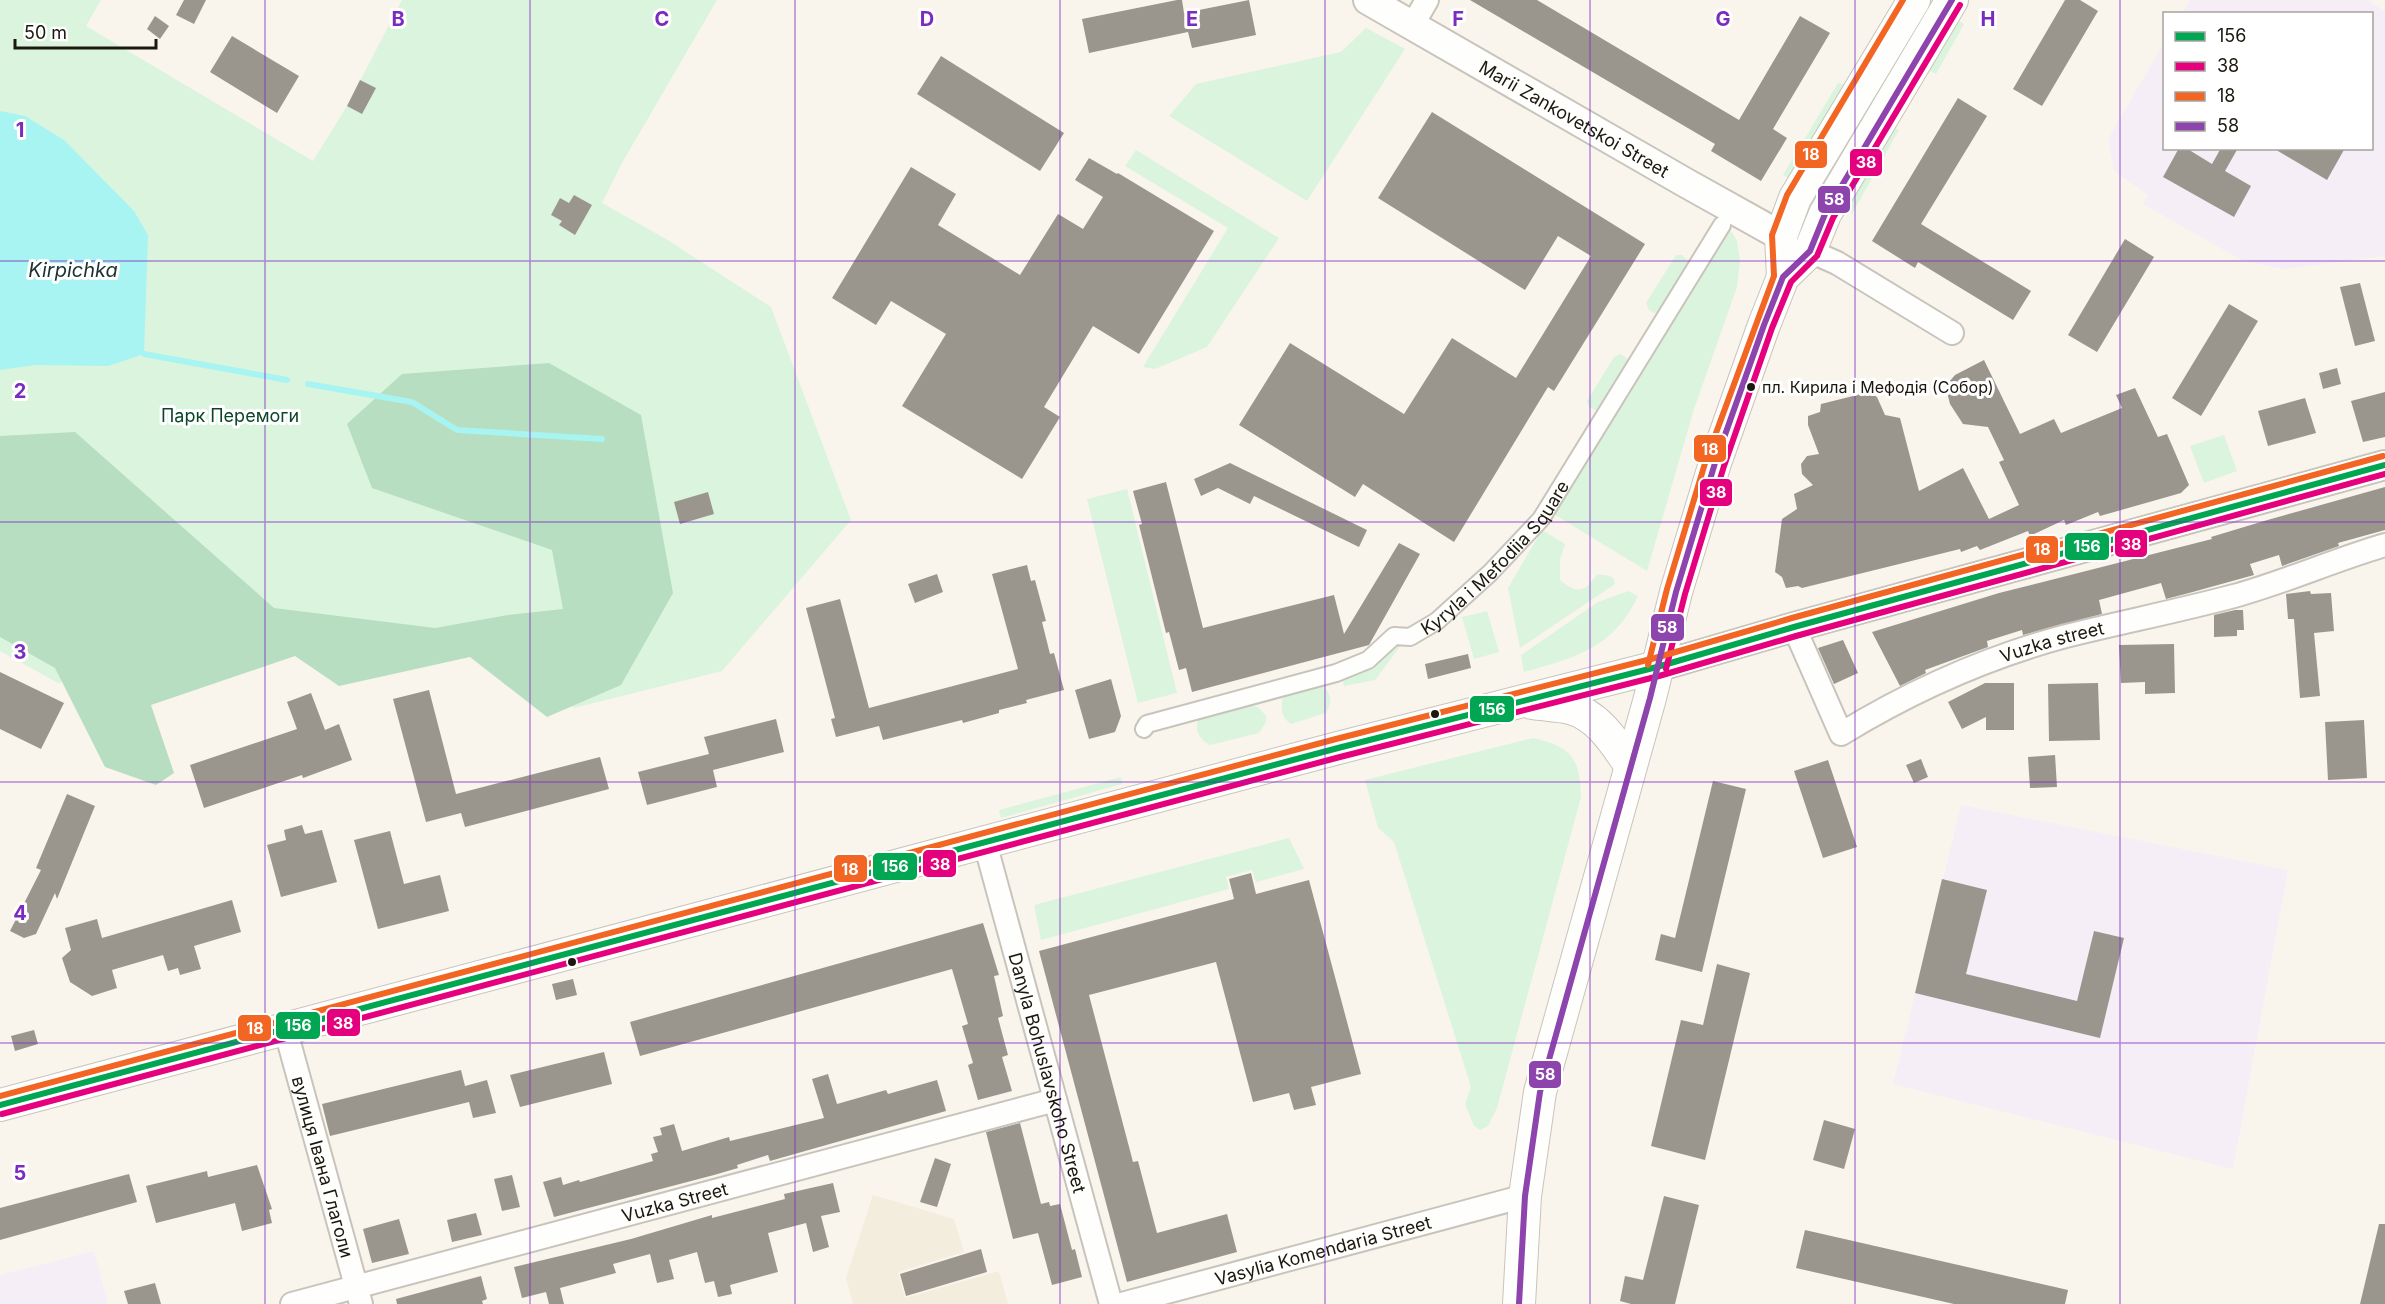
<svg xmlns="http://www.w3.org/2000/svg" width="2385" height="1304" viewBox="0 0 2385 1304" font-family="Inter,sans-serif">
	<rect width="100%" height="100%" fill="#f9f5ed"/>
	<polygon fill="#f3eddd" points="873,1195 954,1219 964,1252 898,1272 905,1298 999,1271 1008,1304 853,1304 846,1278"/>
	<g fill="#f5eef6">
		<polygon points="2190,0 2368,0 2385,11 2385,256 2284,269 2243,261 2143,204 2148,195 2114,171 2108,139 2164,43 2164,148 2372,148 2372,14 2182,13"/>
		<polygon points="1961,805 2288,870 2233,1169 1893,1084"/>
		<polygon points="94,1251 108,1304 0,1304 0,1275"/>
	</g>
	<g fill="#dbf4de">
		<polygon points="0,0 101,0 86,26 313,161 347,106 402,0 717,0 622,163 602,203 666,239 771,307 851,520 722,671 574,708 476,639 166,664 58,683 0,651"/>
		<polygon points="1927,0 1937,0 1820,195 1812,190"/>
		<polygon points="1952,17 1964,24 1936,74 1923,67"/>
		<polygon points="1366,28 1405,49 1307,201 1169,116 1196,84 1341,52"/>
		<polygon points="1838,83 1852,86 1795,182 1783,175"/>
		<polygon points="1886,123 1899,130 1852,214 1840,207"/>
		<polygon points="1136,150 1279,238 1207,347 1155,369 1143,367 1228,228 1125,166"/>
		<polygon points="1729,228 1737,241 1740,261 1737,287 1694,409 1647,571 1552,513"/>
		<polygon points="1676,255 1682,255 1689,262 1658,312 1654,313 1649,310 1646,303"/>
		<polygon points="1620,354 1627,358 1627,364 1602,405 1596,410 1589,407 1587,401 1614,357"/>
		<polygon points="2224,435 2237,471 2204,483 2190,446"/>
		<polygon points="1127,489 1177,693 1138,703 1087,499"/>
		<path d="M1542 530 1565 544 1560 560V580C1577 594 1585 593 1597 574L1610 576 1614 579 1615 584 1520 648 1508 588Z"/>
		<path d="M1628 591 1638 596C1614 648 1575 658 1524 672L1521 655 1598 602Z"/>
		<polygon points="1487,611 1499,652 1474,659 1462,617"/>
		<polygon points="1398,643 1401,645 1375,680 1344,686 1342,678 1358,673"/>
		<path d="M1323 685C1331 695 1333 701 1326 713L1291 724C1280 716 1281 708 1283 696Z"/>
		<path d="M1248 704 1258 707 1266 716V722L1259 733 1210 745C1198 739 1192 726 1202 715Z"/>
		<path d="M1533 738C1572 747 1580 758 1581 797L1497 1108 1488 1126 1480 1130 1474 1126 1465 1104 1471 1087 1394 842 1378 828 1365 780Z"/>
		<polygon points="1121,777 1122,784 1001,818 999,810"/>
		<polygon points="1289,838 1304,869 1256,882 1252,870 1226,877 1229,889 1041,940 1034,905"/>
	</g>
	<polygon fill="#b7dec0" points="549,363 641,415 673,593 621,685 547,717 470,657 339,686 295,656 151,705 174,773 156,785 105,767 55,668 0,637 0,436 75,432 274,608 435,628 508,615 563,609 552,550 372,488 347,424 402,374"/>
	<polygon fill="#a7f4f2" points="0,111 25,116 64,140 134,211 148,235 144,354 108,366 35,365 0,370"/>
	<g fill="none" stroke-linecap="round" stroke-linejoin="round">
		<g stroke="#a7f4f2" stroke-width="6">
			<polyline points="144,354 287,380"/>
			<polyline points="308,384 412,402 457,430 602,439"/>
		</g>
	</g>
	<g fill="#9a968e">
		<polygon points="184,0 206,0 194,24 176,15"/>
		<polygon points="1177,0 1182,0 1184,13 1249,0 1256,35 1192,48 1188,32 1089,53 1082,19"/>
		<polygon points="1470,0 1537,0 1739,120 1800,16 1830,33 1773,129 1787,138 1761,181 1711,151 1715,144"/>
		<polygon points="2065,0 2080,0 2098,11 2042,106 2013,89"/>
		<polygon points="155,16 169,26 160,39 147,29"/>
		<polygon points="232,36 299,76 277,113 210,72"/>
		<polygon points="941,56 1064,133 1040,171 917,94"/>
		<polygon points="360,80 376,88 362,114 347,106"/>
		<polygon points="1958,98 1987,116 1921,224 2031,291 2013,320 1918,262 1915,268 1872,241"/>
		<polygon points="1432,112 1645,244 1554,391 1548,387 1454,542 1363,484 1355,497 1239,425 1290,343 1404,414 1452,338 1516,378 1591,256 1558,236 1525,290 1378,198"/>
		<polygon points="2179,148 2186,148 2212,164 2221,148 2238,148 2225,171 2251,186 2234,217 2163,177"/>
		<polygon points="2273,148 2345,148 2327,180"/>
		<polygon points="1089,158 1117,174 1118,173 1214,231 1139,354 1093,326 1044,407 1060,417 1022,479 902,406 946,334 891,301 876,325 832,298 911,167 956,194 938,225 1020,275 1058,214 1083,229 1103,197 1075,180"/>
		<polygon points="574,195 592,205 575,235 559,225 562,221 551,215 560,198 569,203"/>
		<polygon points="2125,239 2154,257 2097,352 2068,335"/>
		<polygon points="2360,283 2375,341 2355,346 2340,287"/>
		<polygon points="2229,304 2258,321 2201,416 2172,398"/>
		<polygon points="1984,360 2020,434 2054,419 2061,433 2122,408 2116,395 2135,388 2158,437 2167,434 2189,485 2181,493 2100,516 2098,512 2066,525 2064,520 2030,536 2028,531 1980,550 1977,546 1961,552 1960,549 1802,588 1798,586 1786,588 1782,577 1775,572 1782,519 1797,509 1794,494 1813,485 1802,474 1801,464 1807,456 1819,454 1808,425 1808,416 1820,412 1821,404 1869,392 1877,397 1885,415 1900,418 1919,491 1963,468 1989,519 2019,505 1999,462 2004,460 1988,427 1963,424 1950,404 1947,392 1949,382 1955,375"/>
		<polygon points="2337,368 2341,384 2323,389 2319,373"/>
		<polygon points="2385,392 2385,437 2363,442 2351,401"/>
		<polygon points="2305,398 2316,433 2268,446 2258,411"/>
		<polygon points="1230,463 1367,530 1359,547 1254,496 1250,504 1218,488 1201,496 1194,479"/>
		<polygon points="1166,482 1203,628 1334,595 1344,634 1399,543 1420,554 1369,645 1192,692 1186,668 1179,670 1169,632 1166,633 1139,525 1142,524 1133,491"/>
		<polygon points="2385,487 2385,530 2338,543 2339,546 2282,566 2279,555 2250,564 2254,575 2189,593 2166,599 2161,583 2099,600 2102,614 2023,635 2022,630 1987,641 1988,647 1925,670 1926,673 1900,686 1872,632 1999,593 2212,539 2211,537 2264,521"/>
		<polygon points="708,492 714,514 680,524 674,502"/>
		<polygon points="1027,565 1031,581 1035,580 1046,621 1042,622 1050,654 1054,653 1064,690 1026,700 1027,703 999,710 999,713 963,723 962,720 883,740 879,726 836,737 831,719 835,718 806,608 840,599 869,708 1018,669 992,574"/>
		<polygon points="937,574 943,592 915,603 908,584"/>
		<polygon points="2310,591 2311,594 2331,593 2334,631 2314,633 2320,696 2300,698 2294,619 2288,619 2286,594"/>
		<polygon points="2235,610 2243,610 2244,630 2237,630 2237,636 2214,637 2214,615"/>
		<polygon points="1843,640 1858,673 1834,684 1818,648"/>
		<polygon points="2174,644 2175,693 2145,694 2145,682 2121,683 2119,645"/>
		<polygon points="1468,654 1471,668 1428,679 1425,664"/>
		<polygon points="0,672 64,703 41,749 0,729"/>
		<polygon points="1111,679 1121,716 1115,732 1089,739 1075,690"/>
		<polygon points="1985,683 2014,683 2014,730 1986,730 1986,717 1962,729 1948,702"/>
		<polygon points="2098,683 2100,740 2049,741 2048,684"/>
		<polygon points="429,690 456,794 600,757 609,789 465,827 461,813 426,822 393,699"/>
		<polygon points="311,693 325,730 339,724 352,760 303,778 302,775 204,808 190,765 297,729 287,702"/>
		<polygon points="776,719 784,752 713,770 717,787 647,805 638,772 709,754 704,737"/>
		<polygon points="2364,720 2367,778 2328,780 2325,722"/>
		<polygon points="2055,755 2057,787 2030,788 2028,757"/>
		<polygon points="1921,759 1928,777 1914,783 1906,765"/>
		<polygon points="1828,760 1857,847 1823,858 1794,771"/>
		<polygon points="1713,781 1746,789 1702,972 1655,960 1661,934 1675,938"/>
		<polygon points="67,794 95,806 57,899 55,893 36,934 24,938 10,931 41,870 36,868"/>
		<polygon points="302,825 305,834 322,830 337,882 281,897 267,845 286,840 284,830"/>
		<polygon points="390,831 404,884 440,875 449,911 378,929 354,840"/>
		<polygon points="1251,873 1256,894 1309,880 1361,1074 1311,1087 1316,1105 1294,1110 1289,1093 1253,1102 1216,962 1089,995 1133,1162 1138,1161 1157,1233 1227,1214 1237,1252 1127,1282 1039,951 1234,899 1229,879"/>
		<polygon points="1942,879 1987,890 1966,974 2077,1001 2094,931 2124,938 2100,1038 1915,993"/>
		<polygon points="232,900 241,932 194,946 201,969 180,975 178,968 168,971 163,955 112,970 117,988 92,996 70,982 62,958 71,950 65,928 97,919 102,938"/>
		<polygon points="983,923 999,975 994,976 1003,1016 998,1018 1008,1055 1002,1057 1012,1091 978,1100 968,1065 973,1063 962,1026 968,1024 952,969 640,1056 630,1022"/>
		<polygon points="1717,964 1750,973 1705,1160 1651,1146 1681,1020 1703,1025"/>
		<polygon points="573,979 577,995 556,1000 552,984"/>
		<polygon points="34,1030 38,1044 15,1051 11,1036"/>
		<polygon points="604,1052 612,1084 520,1107 510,1075"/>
		<polygon points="461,1070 465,1086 487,1080 496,1113 473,1118 469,1102 330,1136 322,1104"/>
		<polygon points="828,1074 837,1104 886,1090 888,1094 937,1080 946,1111 770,1161 768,1155 737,1165 738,1168 714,1175 554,1217 543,1182 561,1177 563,1185 579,1180 580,1182 653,1161 651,1154 658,1152 653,1137 662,1135 660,1128 674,1124 682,1151 729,1137 730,1141 824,1118 812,1079"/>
		<polygon points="1824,1120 1855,1129 1844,1169 1813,1160"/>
		<polygon points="1020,1123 1041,1204 1049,1202 1050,1206 1060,1204 1072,1250 1075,1249 1082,1277 1052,1285 1038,1233 1013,1239 986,1132"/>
		<polygon points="935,1158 951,1164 937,1207 920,1202"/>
		<polygon points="257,1165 272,1209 269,1210 272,1223 242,1231 235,1203 156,1223 146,1186 207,1171 208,1177"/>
		<polygon points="129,1174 137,1202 0,1240 0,1208"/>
		<polygon points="512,1175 520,1207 502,1211 494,1179"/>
		<polygon points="833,1183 840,1212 821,1216 829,1247 813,1252 806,1223 768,1233 778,1272 730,1285 732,1294 718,1297 714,1281 705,1283 697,1252 669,1260 674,1279 657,1283 650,1254 613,1264 616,1273 560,1288 564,1304 549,1304 546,1292 522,1298 514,1267 631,1239 712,1215 712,1218 785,1199 784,1194"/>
		<polygon points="1664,1196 1699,1205 1675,1304 1631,1304 1620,1301 1625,1276 1643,1280"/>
		<polygon points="476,1213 482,1235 452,1242 447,1220"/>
		<polygon points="399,1219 409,1254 372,1263 363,1229"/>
		<polygon points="2379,1224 2385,1224 2385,1304 2360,1304"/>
		<polygon points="1805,1230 2068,1290 2065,1304 1954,1304 1796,1268"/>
		<polygon points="981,1249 987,1272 906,1296 900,1274"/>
		<polygon points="481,1276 487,1299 482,1301 483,1304 397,1304 396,1299"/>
		<polygon points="155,1283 161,1304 128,1304 124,1291"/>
	</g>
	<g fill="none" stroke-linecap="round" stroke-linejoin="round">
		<defs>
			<g id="pedestrian">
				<path id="s1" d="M1144 729 1147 724 1336 673 1368 660 1394 636 1410 637 1437 621 1490 573 1541 519 1722 225"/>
			</g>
			<g id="minor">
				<polyline points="1412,26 1427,0"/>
				<polyline points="1810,251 1837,263 1952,333"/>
				<path id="s2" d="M1794 627 1841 734C1913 690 1984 658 2066 636 2122 622 2178 611 2234 596 2285 582 2334 560 2385 545"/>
				<path id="s3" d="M985 843 1111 1304"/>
				<path id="s4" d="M285 1028 361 1304"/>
				<path id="s5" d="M292 1304 1055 1100"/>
				<path id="s6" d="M1122 1304 1525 1196"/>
			</g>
			<g id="tertiary">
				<path id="s7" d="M1368 0 1686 183 1781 236"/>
				<polyline points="1657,667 1794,627 2385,465"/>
			</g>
			<g id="secondary">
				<polyline points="1783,277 1781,236 1795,198 1914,0"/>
				<path d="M1532 703C1545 705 1558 705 1570 708 1598 715 1615 743 1630 765"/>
				<polyline points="0,1105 1338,748 1657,667"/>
				<polyline points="1519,1304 1525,1196 1540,1092 1650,698 1676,592 1715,463 1764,325 1783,277 1810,251 1825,214 1952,0"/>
			</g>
		</defs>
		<use href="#pedestrian" stroke="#c8c4bc" stroke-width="20"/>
		<use href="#minor" stroke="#c8c4bc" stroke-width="26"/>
		<use href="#tertiary" stroke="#c8c4bc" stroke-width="32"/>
		<use href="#secondary" stroke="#c8c4bc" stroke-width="34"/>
		<use href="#pedestrian" stroke="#fefefc" stroke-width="16"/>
		<use href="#minor" stroke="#fefefc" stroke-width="22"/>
		<use href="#tertiary" stroke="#fefefc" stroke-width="28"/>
		<use href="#secondary" stroke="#fefefc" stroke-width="32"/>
		<defs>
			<polyline id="bus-1" points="0,1105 1338,748 1657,667 1794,627 2385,465"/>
			<g id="bus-2">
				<polyline points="1666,669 1685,594 1724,466 1772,328 1791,282 1817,256 1833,218 1960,5"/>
				<polyline points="2,1114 1340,757 1659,676 1796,636 2385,474"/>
			</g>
			<g id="bus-3">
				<polyline points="1648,665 1667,589 1706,460 1774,276 1772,235 1787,195 1903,0"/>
				<polyline points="0,1096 1336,739 1655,658 1792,618 2383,456"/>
			</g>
			<polyline id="bus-4" points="1519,1304 1525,1196 1540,1092 1650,698 1676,592 1715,463 1764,325 1783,277 1810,251 1825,214 1952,0"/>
		</defs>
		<use href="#bus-1" stroke="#fff" stroke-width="10"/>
		<use href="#bus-2" stroke="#fff" stroke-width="10"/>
		<use href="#bus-3" stroke="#fff" stroke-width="10"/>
		<use href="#bus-4" stroke="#fff" stroke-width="10"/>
		<use href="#bus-1" stroke="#00a651" stroke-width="6"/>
		<use href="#bus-2" stroke="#e5007d" stroke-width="6"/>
		<use href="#bus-3" stroke="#f26522" stroke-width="6"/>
		<use href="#bus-4" stroke="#8e44ad" stroke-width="6"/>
	</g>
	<path fill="none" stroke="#7b2cbf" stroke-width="1.5" stroke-opacity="0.55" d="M265 0V1304M530 0V1304M795 0V1304M1060 0V1304M1325 0V1304M1590 0V1304M1855 0V1304M2120 0V1304M0 261H2385M0 522H2385M0 782H2385M0 1043H2385"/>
	<g fill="#1c180f" stroke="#fff" stroke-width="2">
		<circle cx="1751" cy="387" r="5"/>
		<circle cx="1435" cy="714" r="5"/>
		<circle cx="572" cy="962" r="5"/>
	</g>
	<g text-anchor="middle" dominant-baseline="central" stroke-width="6" stroke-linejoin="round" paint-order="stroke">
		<g font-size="16" fill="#1c180f" stroke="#fff" text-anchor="start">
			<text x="1762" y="387">пл. Кирила і Мефодія (Собор)</text>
		</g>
		<g font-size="18" fill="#1c180f" stroke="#fff">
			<text stroke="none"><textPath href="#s7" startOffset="238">Marii Zankovetskoi Street</textPath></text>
			<text stroke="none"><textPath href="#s1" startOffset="405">Kyryla i Mefodiia Square</textPath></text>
			<text stroke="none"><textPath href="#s2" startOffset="348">Vuzka street</textPath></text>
			<text stroke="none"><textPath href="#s3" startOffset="238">Danyla Bohuslavskoho Street</textPath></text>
			<text stroke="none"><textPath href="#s4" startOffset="144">вулиця Івана Глаголи</textPath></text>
			<text stroke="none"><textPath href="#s5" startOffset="396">Vuzka Street</textPath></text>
			<text stroke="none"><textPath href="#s6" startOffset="208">Vasylia Komendaria Street</textPath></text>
		</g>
		<g font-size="18" fill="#0b4628" stroke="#fff">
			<text x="230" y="415">Парк Перемоги</text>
		</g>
		<g font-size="20" font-style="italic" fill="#1c3131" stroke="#fff">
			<text x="73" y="270">Kirpichka</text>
		</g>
	</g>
	<g font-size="20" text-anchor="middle" font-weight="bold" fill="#7b2cbf" stroke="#fff" stroke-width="6" stroke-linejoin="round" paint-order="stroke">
		<text x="398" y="26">B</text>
		<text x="662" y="26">C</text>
		<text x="927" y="26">D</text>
		<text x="1192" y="26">E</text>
		<text x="1458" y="26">F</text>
		<text x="1723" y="26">G</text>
		<text x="1988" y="26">H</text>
		<text x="20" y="137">1</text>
		<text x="20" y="398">2</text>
		<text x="20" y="659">3</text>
		<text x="20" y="920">4</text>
		<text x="20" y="1180">5</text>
	</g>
	<g stroke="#fff" stroke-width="2">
		<rect x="1794" y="140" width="34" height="29" rx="6" fill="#f26522"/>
		<rect x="1849" y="148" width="34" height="29" rx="6" fill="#e5007d"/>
		<rect x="1817" y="185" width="34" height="29" rx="6" fill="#8e44ad"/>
		<rect x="1693" y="434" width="34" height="29" rx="6" fill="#f26522"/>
		<rect x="1699" y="478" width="34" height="29" rx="6" fill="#e5007d"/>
		<rect x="2114" y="529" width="34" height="29" rx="6" fill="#e5007d"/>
		<rect x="2064" y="532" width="46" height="29" rx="6" fill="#00a651"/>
		<rect x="2025" y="535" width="34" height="29" rx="6" fill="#f26522"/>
		<rect x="1650" y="613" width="35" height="29" rx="6" fill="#8e44ad"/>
		<rect x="1469" y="695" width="46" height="28" rx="6" fill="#00a651"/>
		<rect x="922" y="849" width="35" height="29" rx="6" fill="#e5007d"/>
		<rect x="872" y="852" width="46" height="29" rx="6" fill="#00a651"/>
		<rect x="833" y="854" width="35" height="29" rx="6" fill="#f26522"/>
		<rect x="326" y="1008" width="35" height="29" rx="6" fill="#e5007d"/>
		<rect x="275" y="1011" width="46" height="29" rx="6" fill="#00a651"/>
		<rect x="237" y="1014" width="35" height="28" rx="6" fill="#f26522"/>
		<rect x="1528" y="1060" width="34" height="29" rx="6" fill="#8e44ad"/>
	</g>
	<g font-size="16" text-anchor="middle" font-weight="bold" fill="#fff">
		<text x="1811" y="160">18</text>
		<text x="1866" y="168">38</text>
		<text x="1834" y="205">58</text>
		<text x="1710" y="455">18</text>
		<text x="1716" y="498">38</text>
		<text x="2131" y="550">38</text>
		<text x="2087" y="552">156</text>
		<text x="2042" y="555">18</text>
		<text x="1667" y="633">58</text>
		<text x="1492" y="715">156</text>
		<text x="940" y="870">38</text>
		<text x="895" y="872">156</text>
		<text x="850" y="875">18</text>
		<text x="343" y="1029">38</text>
		<text x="298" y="1031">156</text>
		<text x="255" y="1034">18</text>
		<text x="1545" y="1080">58</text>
	</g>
	<rect x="2163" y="12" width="210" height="138" fill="#ffffff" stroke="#a4a39f" stroke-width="1.5"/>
	<rect x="2175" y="32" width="30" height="9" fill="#00a651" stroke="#a4a39f" stroke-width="1.5"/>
	<text x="2217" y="42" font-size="18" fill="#1c180f">156</text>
	<rect x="2175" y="62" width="30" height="9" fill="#e5007d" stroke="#a4a39f" stroke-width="1.5"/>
	<text x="2217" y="72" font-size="18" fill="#1c180f">38</text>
	<rect x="2175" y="92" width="30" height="9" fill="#f26522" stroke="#a4a39f" stroke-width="1.5"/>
	<text x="2217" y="102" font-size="18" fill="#1c180f">18</text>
	<rect x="2175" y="122" width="30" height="9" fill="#8e44ad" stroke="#a4a39f" stroke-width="1.5"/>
	<text x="2217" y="132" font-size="18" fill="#1c180f">58</text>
	<path d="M15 39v9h141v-9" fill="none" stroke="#1c180f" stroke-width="3"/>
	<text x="24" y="39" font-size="18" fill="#1c180f" stroke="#ffffff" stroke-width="4.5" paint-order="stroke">50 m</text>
</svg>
